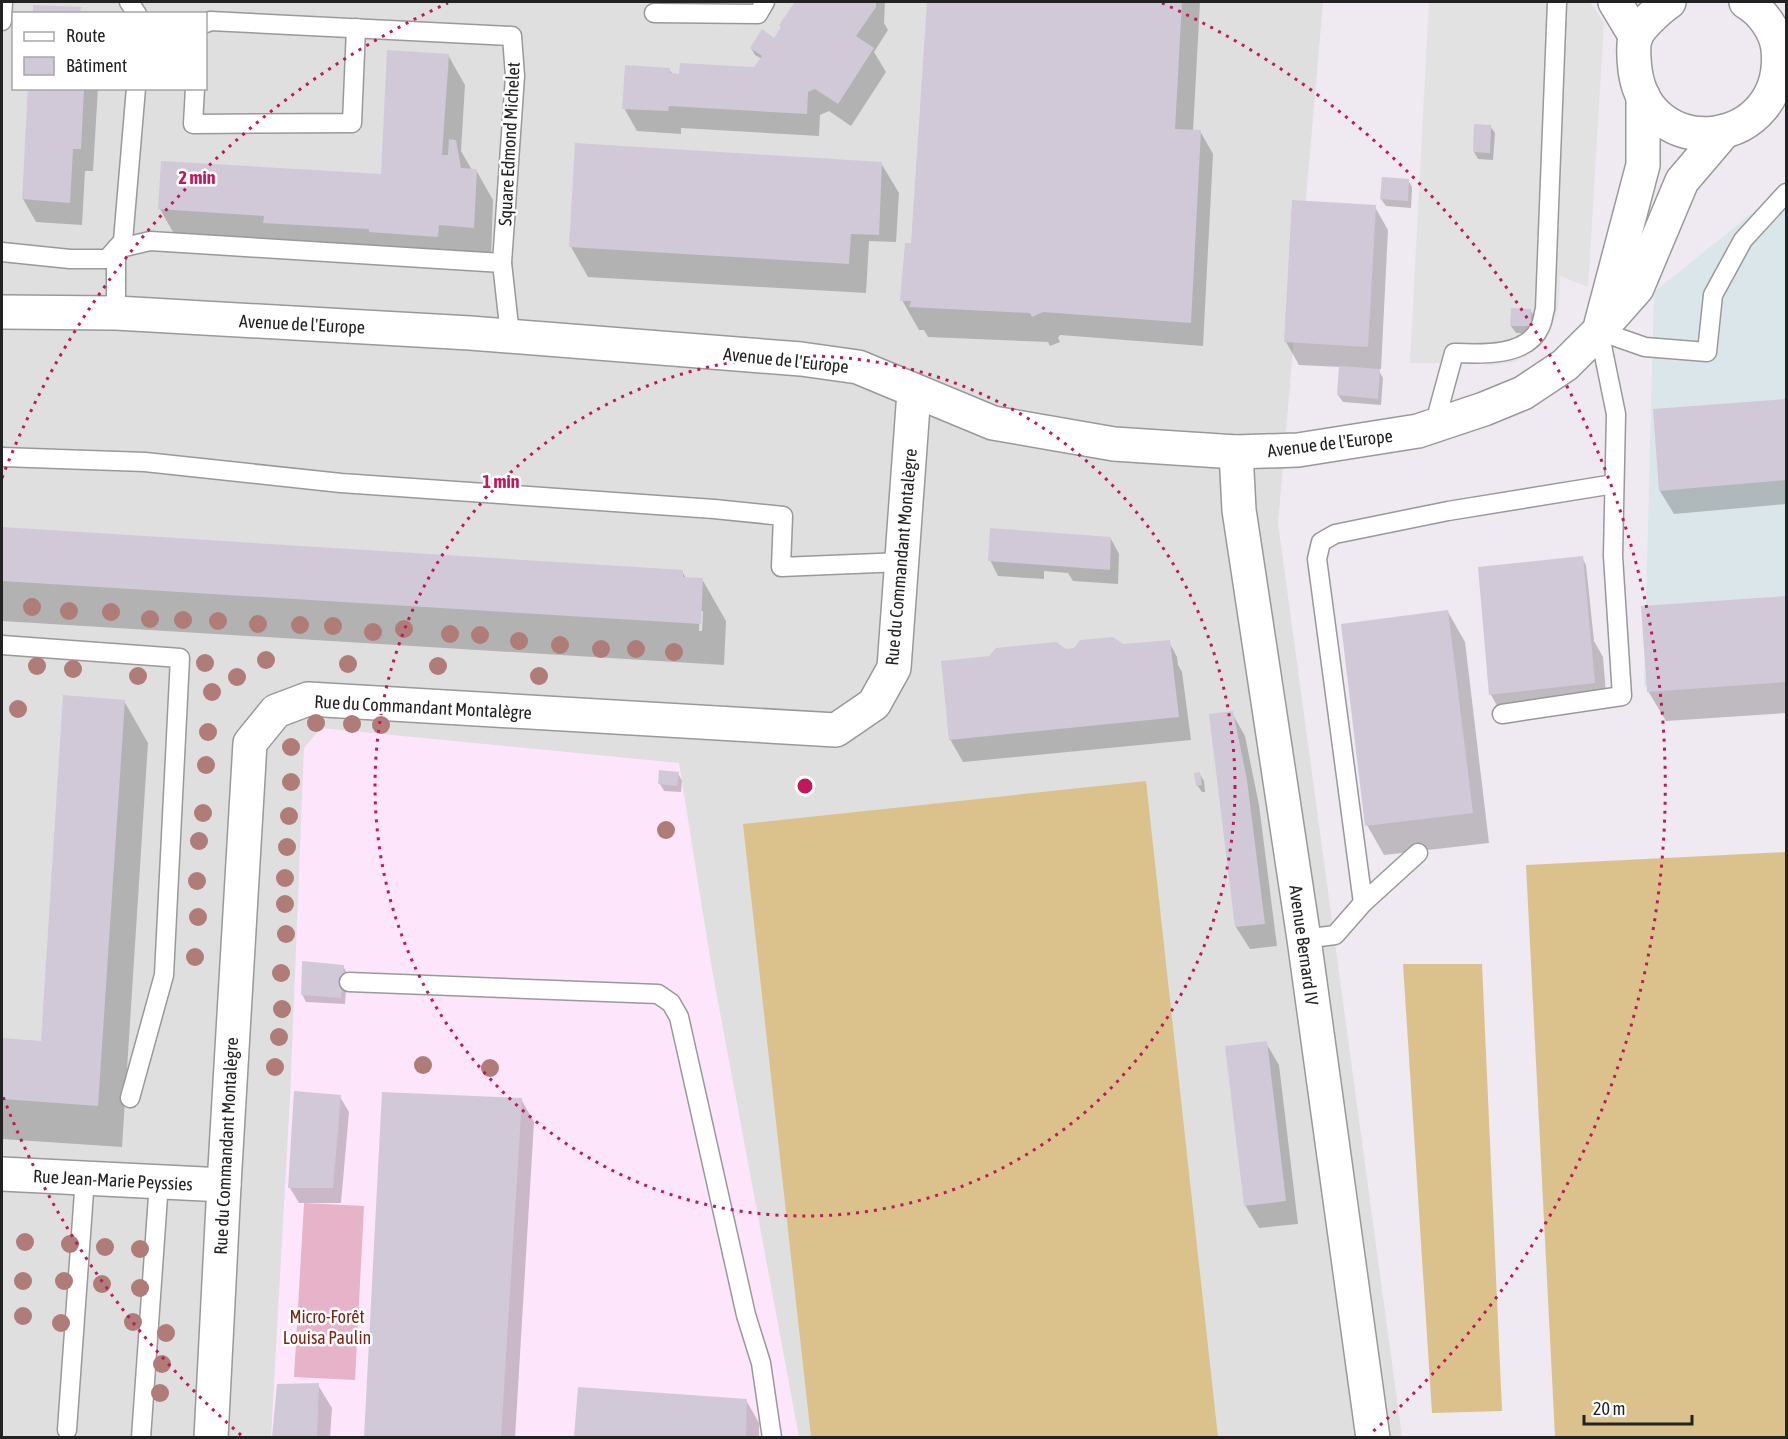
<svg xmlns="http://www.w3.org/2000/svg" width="1788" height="1439" viewBox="0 0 1788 1439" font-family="'Asap Condensed',sans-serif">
	<rect width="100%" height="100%" fill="#efe9f1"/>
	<path fill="#dfdfdf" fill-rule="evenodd" d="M2 2H1323L1278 523 1402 1437 2 1438ZM14 14H206V88H14Z"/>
	<polygon fill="#dbe6ea" points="1786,186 1786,676 1644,686 1654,292"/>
	<polygon fill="#fde6fc" points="321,728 679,763 711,964 799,1437 271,1438 290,1098 304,748"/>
	<polygon fill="#e7b3c9" points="304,1203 364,1206 355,1380 294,1377"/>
	<g fill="#dbc28c">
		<polygon points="1146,781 1218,1437 811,1437 743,824"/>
		<polygon points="1786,852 1786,1437 1555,1437 1526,865"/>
		<polygon points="1403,964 1482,964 1502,1411 1432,1413"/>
	</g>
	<polygon fill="#e2e2e2" points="1429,2 1590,2 1604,23 1588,287 1560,276 1559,304 1553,323 1545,339 1528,355 1514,362 1492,365 1469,363 1410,363"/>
	<g fill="#0003" fill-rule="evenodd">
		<polygon points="796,2 885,2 884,23 888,30 874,52 886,72 851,126 829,111 820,115 819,136 681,128 681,134 637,131 624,108 669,69 673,75 755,68 762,59 755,55 751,48 774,40 782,29 780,25"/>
		<polygon points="928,2 1200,2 1193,131 1200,131 1213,154 1203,346 1060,335 1058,338 1060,342 1050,346 1048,342 928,337 924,330 919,330 902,300 912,245"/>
		<polygon points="448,55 465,85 461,151 472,170 476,170 493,200 491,257 177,239 160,209 382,175"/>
		<polygon points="30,88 98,88 93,171 85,171 82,225 36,222 23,199"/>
		<polygon points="1490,126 1495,133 1493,160 1478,159 1474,152"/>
		<polygon points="881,163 899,193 896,242 869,241 866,293 588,277 571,247"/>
		<polygon points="1408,180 1412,187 1411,208 1386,206 1381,199"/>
		<polygon points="1293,202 1375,207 1388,230 1381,369 1378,369 1383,378 1381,405 1343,402 1338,395 1341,367 1299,365 1286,342"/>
		<polygon points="1530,310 1535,317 1534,333 1516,333 1511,326"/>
		<polygon points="1786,400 1786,504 1674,514 1660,491 1655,411"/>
		<path d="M2 529 682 571 686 579H702L726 621 724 665 2 621ZM700 611H703L702 631H699Z"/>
		<polygon points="1111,539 1119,554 1118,584 1073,581 1068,573 1044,571 1044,579 998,576 990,560"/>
		<polygon points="1582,558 1586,565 1594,641 1603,657 1607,706 1504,718 1491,695 1479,568"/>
		<polygon points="1786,597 1786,713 1666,721 1648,691 1643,607"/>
		<polygon points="1448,612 1465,642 1489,843 1384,855 1367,825"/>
		<polygon points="1169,642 1177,657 1178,665 1182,672 1191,740 963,762 950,739 1066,650"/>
		<polygon points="124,701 148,743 122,1147 2,1139 2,1040 42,1042"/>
		<polygon points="1232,713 1245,736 1259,805 1277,946 1250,949 1236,927"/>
		<polygon points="678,773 682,781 681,792 664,791 660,784"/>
		<polygon points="1199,773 1204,781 1205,792 1202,792 1197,785"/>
		<polygon points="343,966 347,973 345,1004 306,1002 302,994"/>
		<polygon points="1266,1043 1279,1065 1298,1224 1259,1228 1245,1205"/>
		<polygon points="383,1093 521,1099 534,1122 515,1438 366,1438"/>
		<polygon points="340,1097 349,1112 341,1203 299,1203 290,1188"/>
		<polygon points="278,1385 318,1385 332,1408 330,1438 273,1438"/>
		<polygon points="580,1389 746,1400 759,1423 759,1438 576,1438"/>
	</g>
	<g fill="#d1c9d8">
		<polygon points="795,2 876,2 876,7 856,36 874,48 838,104 815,89 808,92 807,114 669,106 668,111 622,109 625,65 670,68 670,73 679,74 680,63 754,67 762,56 750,48 762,29 774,38 781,27 779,25"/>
		<polygon points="927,2 1182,2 1175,129 1201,130 1191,323 1043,312 1032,317 1030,313 909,307 911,301 900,301 905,243 911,243"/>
		<polygon points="33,5 81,7 80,14 33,14"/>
		<polygon points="387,50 449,54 442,155 448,155 449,139 456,140 461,168 477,169 474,228 439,225 438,237 369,232 369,229 263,223 264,216 158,209 161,161 381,174"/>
		<polygon points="28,88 84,88 81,149 73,149 70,203 22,199"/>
		<polygon points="1474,124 1491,125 1490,153 1473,152"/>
		<polygon points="575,143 882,162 879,235 851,234 849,264 569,247"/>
		<polygon points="1382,177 1409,179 1408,201 1380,199"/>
		<polygon points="1292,200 1376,205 1368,347 1284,342"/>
		<polygon points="1511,308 1531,309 1531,326 1510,326"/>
		<polygon points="1339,366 1380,369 1378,399 1337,395"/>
		<polygon points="1786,399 1786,480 1659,491 1653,409"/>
		<polygon points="2,527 683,570 683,577 703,578 701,624 2,581"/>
		<polygon points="990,528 1111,537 1110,570 988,561"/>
		<polygon points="1583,556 1595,683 1489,695 1478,567"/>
		<polygon points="1786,596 1786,682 1647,692 1641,606"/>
		<polygon points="1448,610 1473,813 1365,826 1341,624"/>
		<polygon points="1113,637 1123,644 1170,640 1179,717 949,740 941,661 989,656 996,648 1056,642 1066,649 1074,648 1080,640"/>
		<polygon points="63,695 125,700 98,1106 2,1099 2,1038 41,1041"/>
		<polygon points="1233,711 1247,780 1265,924 1235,927 1209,714"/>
		<polygon points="659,770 679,772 677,786 658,784"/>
		<polygon points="1200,772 1202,785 1196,786 1194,773"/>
		<polygon points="302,961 344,965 341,998 301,995"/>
		<polygon points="1267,1041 1286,1201 1244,1206 1225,1046"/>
		<polygon points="294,1091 341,1095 333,1188 288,1188"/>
		<polygon points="382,1092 522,1098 501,1437 364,1437"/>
		<polygon points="319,1383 317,1437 272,1437 277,1384"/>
		<polygon points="578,1387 747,1399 746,1437 574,1437"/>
	</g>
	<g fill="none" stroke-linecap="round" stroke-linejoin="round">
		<defs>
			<g id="service">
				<polyline points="129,2 137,14"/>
				<polyline points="654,13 758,14 765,2"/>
				<polyline points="2,21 3,2"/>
				<polyline points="206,23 210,21 512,36 515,76 502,263 510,335"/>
				<polyline points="195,88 193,124 352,123 356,28"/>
				<polyline points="2,252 70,259 107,259 123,241 136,88"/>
				<polyline points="116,313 116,249 150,241 502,263"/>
				<polyline points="1599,331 1645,347 1707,352 1713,295 1743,240 1786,193"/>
				<path d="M1434 426 1454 353C1480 354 1527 357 1540 327 1543 322 1543 315 1545 309L1557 2"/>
				<polyline points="2,457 145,462 341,483 714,509 783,516 781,567 902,562"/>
				<polyline points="2,645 180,658 164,975 130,1098"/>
				<polyline points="1502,714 1622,696 1613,556 1616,414 1599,331"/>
				<polyline points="1418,853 1363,903 1317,559 1321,542 1335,534 1448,511 1614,484"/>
				<polyline points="1304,939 1335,935 1363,903"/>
				<polyline points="349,982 658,994 671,1003 679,1017 746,1315 761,1363 772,1438"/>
				<polyline points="67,1430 85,1178"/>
				<polyline points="141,1438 159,1182"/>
			</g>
			<g id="minor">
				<polyline points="1615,2 1636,37"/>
				<path d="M1669 2C1660 8 1639 27 1635 38 1633 46 1634 61 1635 70 1648 166 1788 149 1778 49 1776 31 1762 11 1746 2"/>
				<polyline points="2,312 116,313 470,333 801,359 858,367 993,423 1114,444 1236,452 1298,450 1418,431 1484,409 1523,393 1565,365 1599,331 1637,288 1682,181 1722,134"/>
				<polyline points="1601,324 1643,165 1643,96"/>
				<polyline points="1236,452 1239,510 1304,939 1373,1438"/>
				<polyline points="2,1174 224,1185"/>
				<polyline points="211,1438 224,1185 250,743 276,711 308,699 836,730 874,704 894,668 914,392"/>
			</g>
		</defs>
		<use href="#service" stroke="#999" stroke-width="21"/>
		<use href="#minor" stroke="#999" stroke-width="36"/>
		<use href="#service" stroke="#fff" stroke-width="18"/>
		<use href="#minor" stroke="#fff" stroke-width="33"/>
	</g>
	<g fill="#b07c77">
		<circle cx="32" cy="607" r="9"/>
		<circle cx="69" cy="611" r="9"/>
		<circle cx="111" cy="612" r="9"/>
		<circle cx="150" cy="619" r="9"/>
		<circle cx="183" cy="620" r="9"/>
		<circle cx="218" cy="621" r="9"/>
		<circle cx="258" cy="624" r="9"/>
		<circle cx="300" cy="625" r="9"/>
		<circle cx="333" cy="626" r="9"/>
		<circle cx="404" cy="629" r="9"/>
		<circle cx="373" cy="632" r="9"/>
		<circle cx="450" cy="634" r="9"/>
		<circle cx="480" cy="635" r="9"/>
		<circle cx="519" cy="641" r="9"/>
		<circle cx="560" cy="645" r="9"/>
		<circle cx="601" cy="649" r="9"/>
		<circle cx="636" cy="649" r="9"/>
		<circle cx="674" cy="652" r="9"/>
		<circle cx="266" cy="660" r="9"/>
		<circle cx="205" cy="663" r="9"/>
		<circle cx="348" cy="664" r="9"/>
		<circle cx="37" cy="666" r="9"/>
		<circle cx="438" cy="666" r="9"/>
		<circle cx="73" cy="669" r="9"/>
		<circle cx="138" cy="676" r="9"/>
		<circle cx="539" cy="676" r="9"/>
		<circle cx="237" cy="677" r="9"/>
		<circle cx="212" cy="692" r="9"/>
		<circle cx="18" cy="709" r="9"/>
		<circle cx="316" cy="723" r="9"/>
		<circle cx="352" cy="724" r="9"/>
		<circle cx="381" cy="725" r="9"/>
		<circle cx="208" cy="732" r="9"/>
		<circle cx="291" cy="747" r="9"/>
		<circle cx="206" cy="765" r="9"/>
		<circle cx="291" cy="782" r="9"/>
		<circle cx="203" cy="813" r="9"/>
		<circle cx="289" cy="816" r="9"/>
		<circle cx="666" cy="830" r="9"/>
		<circle cx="199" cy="841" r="9"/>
		<circle cx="287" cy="847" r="9"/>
		<circle cx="285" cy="878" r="9"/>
		<circle cx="197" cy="881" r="9"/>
		<circle cx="285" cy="904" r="9"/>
		<circle cx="198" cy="917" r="9"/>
		<circle cx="286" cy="934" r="9"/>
		<circle cx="195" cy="957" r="9"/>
		<circle cx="281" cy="973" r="9"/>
		<circle cx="282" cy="1009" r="9"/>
		<circle cx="279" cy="1037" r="9"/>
		<circle cx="423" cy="1065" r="9"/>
		<circle cx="275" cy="1067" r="9"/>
		<circle cx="490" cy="1068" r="9"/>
		<circle cx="25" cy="1242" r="9"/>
		<circle cx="70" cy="1244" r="9"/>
		<circle cx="105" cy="1247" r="9"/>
		<circle cx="140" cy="1249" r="9"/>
		<circle cx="23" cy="1281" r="9"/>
		<circle cx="64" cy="1281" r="9"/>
		<circle cx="102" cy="1284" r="9"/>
		<circle cx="140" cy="1288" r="9"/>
		<circle cx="23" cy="1316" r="9"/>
		<circle cx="133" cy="1322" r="9"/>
		<circle cx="61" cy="1323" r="9"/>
		<circle cx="166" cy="1333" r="9"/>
		<circle cx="162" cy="1364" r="9"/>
		<circle cx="160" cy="1393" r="9"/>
	</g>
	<g fill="none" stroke="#c2185b" stroke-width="3" stroke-dasharray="3 6">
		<circle cx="805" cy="786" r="430"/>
		<path d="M241 1435A860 860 0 0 1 2 1094M2 478A860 860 0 0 1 448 3M1162 3A860 860 0 0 1 1369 1435"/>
	</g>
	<g text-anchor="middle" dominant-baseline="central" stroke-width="5" stroke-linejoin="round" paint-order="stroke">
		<g font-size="18" fill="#222" stroke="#fff">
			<text transform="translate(509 144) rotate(-87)">Square Edmond Michelet</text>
			<text transform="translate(302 324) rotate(3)">Avenue de l'Europe</text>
			<text transform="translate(786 360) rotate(6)">Avenue de l'Europe</text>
			<text transform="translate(1330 443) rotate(-7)">Avenue de l'Europe</text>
			<text transform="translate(901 557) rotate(-85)">Rue du Commandant Montalègre</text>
			<text transform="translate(423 707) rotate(3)">Rue du Commandant Montalègre</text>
			<text transform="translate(1304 945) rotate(82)">Avenue Bernard IV</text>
			<text transform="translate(226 1146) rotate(-87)">Rue du Commandant Montalègre</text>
			<text transform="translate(113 1180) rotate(3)">Rue Jean-Marie Peyssies</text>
		</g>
		<g font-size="18" fill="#7c2313" stroke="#fff">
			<text x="327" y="1316">Micro-Forêt<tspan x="327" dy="21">Louisa Paulin</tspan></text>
		</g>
	</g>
	<circle cx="805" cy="786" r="9" fill="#c2185b" stroke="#fff" stroke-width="3"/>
	<g font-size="18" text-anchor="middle" font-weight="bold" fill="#c2185b" stroke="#fff" stroke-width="5" stroke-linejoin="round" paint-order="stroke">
		<text x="197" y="184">2 min</text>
		<text x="501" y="488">1 min</text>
	</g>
	<rect width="1788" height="1439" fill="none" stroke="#222222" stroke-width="6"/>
	<rect x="12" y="12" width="195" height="78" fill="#ffffff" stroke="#a7a7a7" stroke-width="1.5"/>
	<rect x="24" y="32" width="30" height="9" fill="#ffffff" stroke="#a7a7a7" stroke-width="1.5"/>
	<text x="66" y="42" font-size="18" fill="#222222">Route</text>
	<rect x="24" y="57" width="30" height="18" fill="#d1c9d8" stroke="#a7a7a7" stroke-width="1.5"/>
	<text x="66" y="72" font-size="18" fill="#222222">Bâtiment</text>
	<path d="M1584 1415v9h108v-9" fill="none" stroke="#222222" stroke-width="3"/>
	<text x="1593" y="1415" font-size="18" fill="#222222" stroke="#ffffff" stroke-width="4.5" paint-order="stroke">20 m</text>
</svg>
